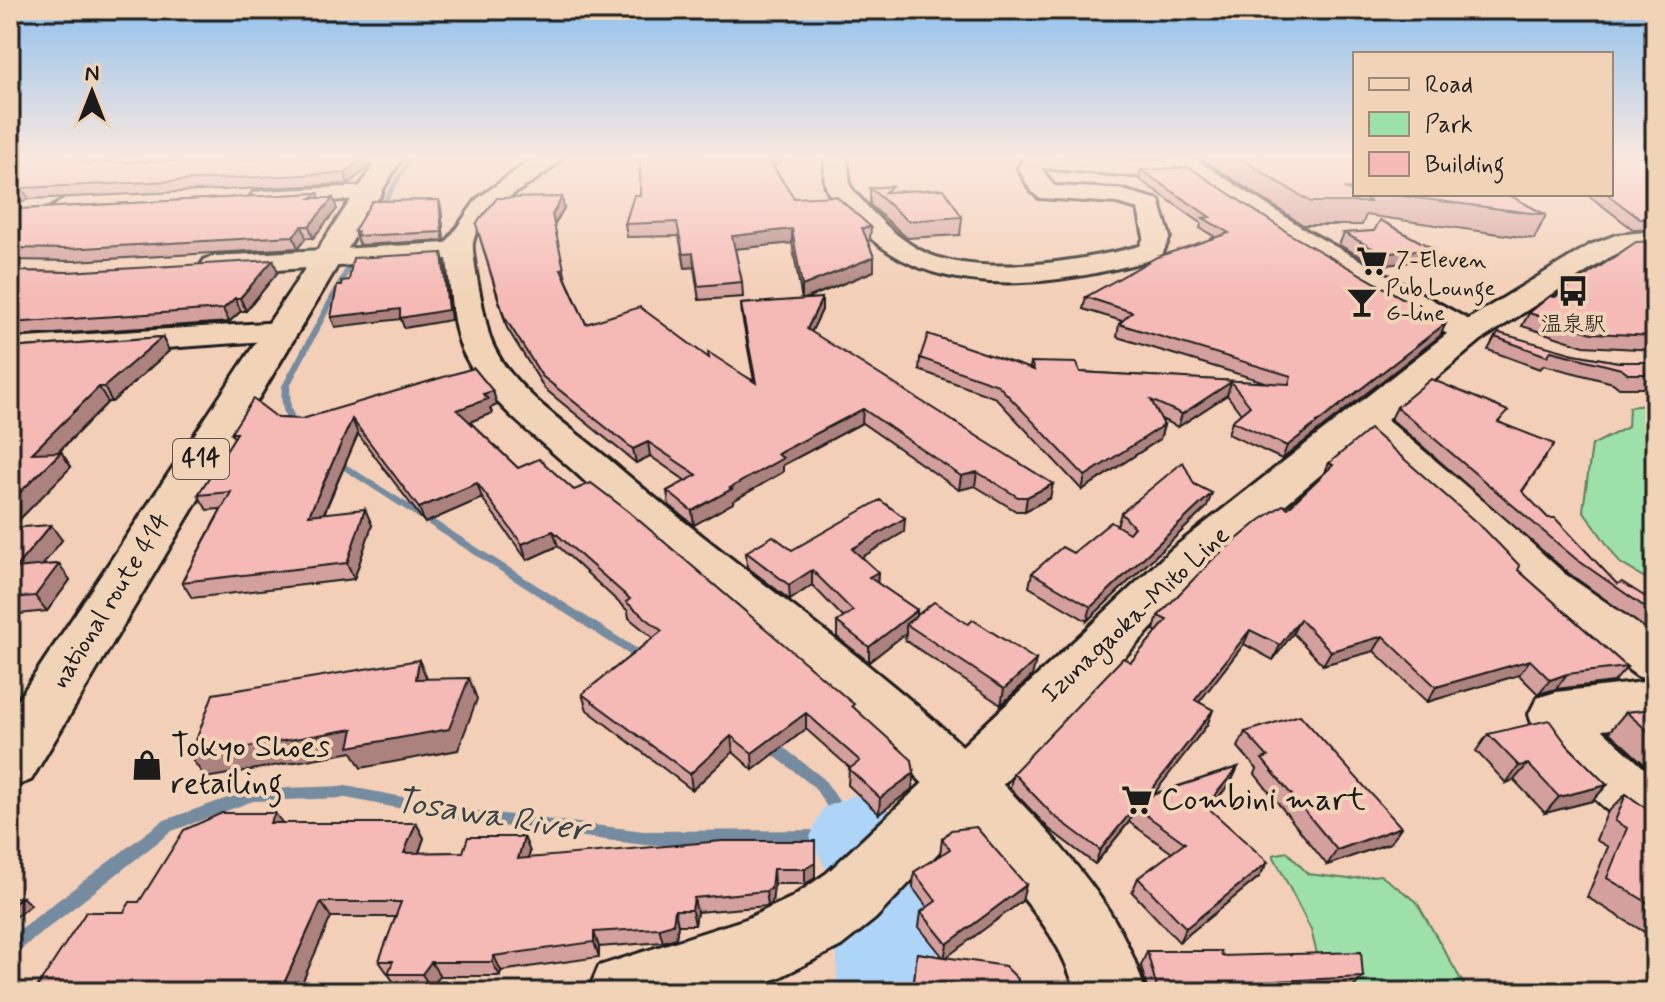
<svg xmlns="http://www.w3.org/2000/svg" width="1665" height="1002" viewBox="0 0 1665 1002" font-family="Mynerve,'Klee One',sans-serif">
	<rect width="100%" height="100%" fill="#f3cfb7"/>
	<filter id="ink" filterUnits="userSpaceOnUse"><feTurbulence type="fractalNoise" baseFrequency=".0125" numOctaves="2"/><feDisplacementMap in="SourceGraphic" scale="16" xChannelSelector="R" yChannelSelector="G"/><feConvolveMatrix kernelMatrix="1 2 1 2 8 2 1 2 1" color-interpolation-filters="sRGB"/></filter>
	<g filter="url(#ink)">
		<g fill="#9ee0aa" stroke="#5d7e63" stroke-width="2">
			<polygon points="1655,404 1655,584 1620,563 1583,510 1592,445 1628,427 1629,407"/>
			<polygon points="1287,852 1308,874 1349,879 1380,875 1416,901 1468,992 1332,992 1320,966 1311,930 1273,855"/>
		</g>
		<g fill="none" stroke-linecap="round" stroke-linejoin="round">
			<g fill="#748ba0" fill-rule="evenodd">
				<polygon points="409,156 414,156 382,211 377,212 376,211"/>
				<path d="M363 235 368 236 290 386 291 409 301 429 299 431H293C283 416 280 403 282 386Z"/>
				<polygon points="333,456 650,657 652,660 650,663 646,665 642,663 330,461 328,459 330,457"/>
				<polygon points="768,737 773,739 824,779 860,832 862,837 860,842 855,844 644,845 470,822 346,798 253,801 172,831 16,953 10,955 10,937 162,821 253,789 346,786 470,810 644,831 842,830 814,787 763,747 761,743 763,739"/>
			</g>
			<polygon fill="#aed5f8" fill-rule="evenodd" points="855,795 887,808 917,852 931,884 941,992 837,992 837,891 810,837 823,808"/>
			<defs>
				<g id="street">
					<polygon points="89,156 115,156 19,229 10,231 10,211"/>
					<polygon points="301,156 402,156 391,163 310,166 302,164"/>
					<path d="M536 156H563C541 186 481 200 473 243 471 255 486 324 490 338 493 347 499 357 504 365 532 403 576 431 612 462 752 583 911 683 1037 820 1084 873 1126 922 1145 992H1075C1065 946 1033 910 1004 874 880 721 719 606 576 473 537 437 487 403 464 354 451 326 451 290 447 259L215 274 205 271 201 265 205 259 215 256 446 243 477 199Z"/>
					<path d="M825 156H847L850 186 854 191C874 215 899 241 928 254 984 277 1082 261 1140 246L1144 237 1138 209 1117 203 1039 198 1031 191 1018 168 1025 156 1168 162 1164 156H1191L1309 232 1480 326 1485 333 1480 340 1469 343 1458 340 1291 244 1187 174 1145 177 1041 168 1054 186 1119 189 1159 200 1170 237 1161 257C1066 284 937 307 861 229 849 218 832 202 826 187 823 178 825 165 825 156Z"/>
					<polygon points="370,186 379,188 382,193 379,198 262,205 253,203 250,198 253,193 262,191"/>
					<polygon points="282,322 293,325 298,332 293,339 10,359 10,339"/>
					<path d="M1365 409 1378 412 1508 522 1565 574 1655 636V724L1602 730 1655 778V839C1647 836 1639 834 1632 829 1604 811 1535 746 1529 714L1537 698 1556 692 1652 681 1637 676 1531 598 1478 542 1352 428 1346 420 1352 412Z"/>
				</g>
				<polygon id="secondary" points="1655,231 1655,247 1622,252 1610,257 1481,340 1206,571 875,919 841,946 780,977 741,992 588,992 599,966 746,919 791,898 827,873 1172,549 1457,326 1590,245 1616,235"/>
				<polygon id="highway" points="380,156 403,156 31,780 10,788 10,712"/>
			</defs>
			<use href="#street" stroke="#1c1c1c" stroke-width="6"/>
			<use href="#secondary" stroke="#1c1c1c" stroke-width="6"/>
			<use href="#highway" stroke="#1c1c1c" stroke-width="6"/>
			<use href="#street" fill="#f1d4b7" fill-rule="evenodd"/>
			<use href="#secondary" fill="#f1d4b7" fill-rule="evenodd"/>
			<use href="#highway" fill="#f1d4b7" fill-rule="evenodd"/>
		</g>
		<g fill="#d3a09d" stroke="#1c1c1c" stroke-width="2">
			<polygon points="10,156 85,156 81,161 88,163 369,167 348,184 29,199 18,203 16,207 22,209 318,193 320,198 337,209 313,238 306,238 298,248 74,261 10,260"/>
			<polygon points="602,156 792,156 773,166 794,198 871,227 870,240 867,241 874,257 874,271 803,300 822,298 822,310 811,332 1050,498 1025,511 1016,511 975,486 959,490 862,423 783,465 783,472 733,501 733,503 694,525 669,505 667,491 686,481 650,456 636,463 545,389 507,328 479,235 564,208 554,225 566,279 586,324 709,358 754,381 742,316 741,304 802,300 792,243 735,249 742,282 743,297 699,300 694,267 685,268 679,236 627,237 625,224 640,195 640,157"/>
			<polygon points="1117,156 1163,156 1162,159"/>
			<polygon points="1197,156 1343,156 1355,161 1355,194 1507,194 1546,215 1534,239 1366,215 1362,225 1303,225"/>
			<polygon points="1655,156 1655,229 1634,230 1587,194 1611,194"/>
			<polygon points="1141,170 1440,336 1282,459 1228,434 1232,421 1241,414 1227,395 1178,427 1161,419 1164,425 1160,439 1082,490 996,398 919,370 920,358 1030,368 1031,362 1080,372 1268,383 1117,337 1119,324 1122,321 1083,309 1086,297 1215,237 1200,228 1201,223 1139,179"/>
			<polygon points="870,188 962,217 960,235 907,238 870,205"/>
			<polygon points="439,200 441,208 444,240 360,245 357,239 354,231"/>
			<polygon points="1374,231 1426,260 1378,266 1339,245 1344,233"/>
			<polygon points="1655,241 1655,350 1584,346 1522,326 1529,313"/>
			<polygon points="10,271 67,272 278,272 246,311 241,311 229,322 10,337"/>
			<polygon points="162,337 169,351 112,402 108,402 58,453 61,452 71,467 11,528 62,540 42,565 59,564 70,580 47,611 10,615 10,348"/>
			<polygon points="1495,337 1574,354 1618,362 1655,362 1655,388 1619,388 1613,383 1544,365 1540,369 1488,350"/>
			<polygon points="493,391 497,405 490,408 492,413 470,422 518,468 574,490 854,708 912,789 879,814 848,785 849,769 850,768 806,729 753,770 733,752 692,790 587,710 582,694 653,638 629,618 628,611 558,546 527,560 482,498 425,523 358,434 324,514 372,525 354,579 192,598 182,582 221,509 207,510 198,495 234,438 231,433 278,418 302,419"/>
			<polygon points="1397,407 1501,423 1546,457 1522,492 1548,518 1617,584 1655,603 1655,635 1567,572 1391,419"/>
			<polygon points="1329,463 1518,570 1627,667 1614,682 1556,689 1538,694 1519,675 1427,702 1374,651 1323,665 1293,633 1273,660 1244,644 1199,702 1213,710 1207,725 1153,794 1238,767 1231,782 1209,809 1259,877 1179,942 1132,892 1138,878 1172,853 1129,822 1095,864 1049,829 1010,788 1013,773 1131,662 1157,632 1154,630 1158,616 1288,508 1324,474"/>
			<polygon points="1194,484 1207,507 1087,621 1029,587 1032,573 1073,553 1117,526 1121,513"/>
			<polygon points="904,532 862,557 878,572 877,583 917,610 917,616 1032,676 1001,705 905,640 906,633 869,662 837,637 837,622 844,618 812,585 790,600 747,567 746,552 792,550"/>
			<polygon points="1655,709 1655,774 1609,732 1626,712"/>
			<polygon points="1245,732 1401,827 1390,843 1327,865 1255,774 1257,769 1238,747"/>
			<polygon points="1488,734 1568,746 1607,785 1592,801 1545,813 1514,780 1506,783 1476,751"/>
			<polygon points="1626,794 1655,815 1655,949 1646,943 1649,935 1587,897 1608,847 1596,840 1607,813"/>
			<polygon points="282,823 416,823 424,838 419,853 463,852 524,837 530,852 528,858 815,841 815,878 805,884 774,884 772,903 768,906 697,912 695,925 678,925 676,938 663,942 599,947 599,957 501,971 500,976 440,976 431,988 398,988 379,961 396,917 331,917 124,912 139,902"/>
			<polygon points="942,839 1022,901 946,957 1018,992 913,992 917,953 943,957 919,927 921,912 927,907 913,888 914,872 940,855"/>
			<polygon points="1147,951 1222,956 1363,977 1351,990 1323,992 1148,992 1141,966"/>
		</g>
		<g fill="#ac827f" stroke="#1c1c1c" stroke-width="2">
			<polygon points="76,156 85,156 79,162 82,171"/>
			<polygon points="366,156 369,167 348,184 345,173"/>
			<polygon points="769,156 792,156 767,169 767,158"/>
			<polygon points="22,188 29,199 18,203 14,212 10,206 10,194 11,192"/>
			<polygon points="562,197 564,208 554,225 552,215"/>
			<polygon points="333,198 337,209 313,238 309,226"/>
			<polygon points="439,200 441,208 444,240 442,232"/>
			<polygon points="302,226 306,238 298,248 293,236"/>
			<polygon points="792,229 792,243 733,249 732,236"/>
			<polygon points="1432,248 1426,260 1378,266 1383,254"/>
			<polygon points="442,253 444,262 451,320 404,328 401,319 335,327 331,317"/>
			<polygon points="693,253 694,267 685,268 683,254"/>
			<polygon points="874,257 874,271 802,300 802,286"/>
			<polygon points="273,260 278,272 246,311 240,298"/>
			<polygon points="235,298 241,311 229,322 223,309"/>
			<polygon points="822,298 822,310 807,341 807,329"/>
			<polygon points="1446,323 1440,336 1282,459 1287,446"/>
			<polygon points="162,337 169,351 112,402 104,387"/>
			<polygon points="1231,382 1227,395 1178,427 1182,414"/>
			<polygon points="99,387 108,402 42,468 32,453"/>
			<polygon points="493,391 497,405 490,408 492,413 462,425 457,410 483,394"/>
			<polygon points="863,409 862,423 783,465 783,472 733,501 733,503 694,525 692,511 777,454"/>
			<polygon points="352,419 358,434 316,531 309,515"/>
			<polygon points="1164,425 1160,439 1082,490 1085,476"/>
			<polygon points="648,442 650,456 636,463 633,449"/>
			<polygon points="61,452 71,467 10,529 10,502"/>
			<polygon points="977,472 975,486 959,490 961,476"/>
			<polygon points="477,483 482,498 425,523 419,508"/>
			<polygon points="1053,484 1050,498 1025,511 1027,497"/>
			<polygon points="1212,493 1207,507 1087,621 1091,607"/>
			<polygon points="365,509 372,525 354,579 347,563"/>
			<polygon points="905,518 904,532 852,563 852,549"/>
			<polygon points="51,525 62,540 28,584 15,568"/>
			<polygon points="553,531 558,546 527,560 522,544"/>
			<polygon points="59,564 70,580 47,611 35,596"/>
			<polygon points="812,570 812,585 790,600 789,585"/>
			<polygon points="878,572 877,587 869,577"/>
			<polygon points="917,610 916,625 906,624 906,633 869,662 869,647"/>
			<polygon points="1300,619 1293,633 1273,660 1280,645"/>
			<polygon points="1250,630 1244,644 1189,715 1195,700"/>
			<polygon points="1383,636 1374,651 1323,665 1331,651"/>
			<polygon points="419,660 428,681 416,679"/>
			<polygon points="1036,660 1032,676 1001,705 1004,689"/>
			<polygon points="1530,660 1519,675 1427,702 1436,687"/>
			<polygon points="1567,674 1556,689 1538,694 1550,680"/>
			<polygon points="469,678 477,699 458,750 361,768 352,752 206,778 190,757"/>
			<polygon points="1213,710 1207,725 1140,812 1146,797"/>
			<polygon points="806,713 806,729 753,770 752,753"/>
			<polygon points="731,736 733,752 692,790 690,774"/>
			<polygon points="1528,764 1514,780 1506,783 1519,766"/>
			<polygon points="1238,767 1231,782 1199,821 1206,806"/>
			<polygon points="914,773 912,789 879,814 880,798"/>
			<polygon points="1607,785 1592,801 1545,813 1559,797"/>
			<polygon points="1135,807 1129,822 1095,864 1100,850"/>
			<polygon points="275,813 286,828 270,823"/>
			<polygon points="416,823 424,838 413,868 404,853"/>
			<polygon points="1401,827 1390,843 1327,865 1337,850"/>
			<polygon points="524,837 530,852 524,874 518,859"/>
			<polygon points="815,841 815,878 805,884 805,869"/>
			<polygon points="1268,862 1259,877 1179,942 1186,928"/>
			<polygon points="773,869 774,884 772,903 768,906 766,891"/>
			<polygon points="1026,885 1022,901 944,959 947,944"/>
			<polygon points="22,897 31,905 10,921 10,907"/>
			<polygon points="694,898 697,912 695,925 692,910"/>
			<polygon points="321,902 331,917 298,992 280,992"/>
			<polygon points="675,910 678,925 676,938 663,942 659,928"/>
			<polygon points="594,932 599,947 599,957 594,942"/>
			<polygon points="494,956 501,971 500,976 492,962"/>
			<polygon points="431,962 440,976 431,988 422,974"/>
		</g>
		<g fill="#f5bab6" stroke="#1c1c1c" stroke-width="2">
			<polygon points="10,156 76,156 77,160 88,163 365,156 345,173 22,188 11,192 10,194"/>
			<polygon points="640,156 769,156 767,158 794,198 836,196 871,227 862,228 874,257 802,286 792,229 732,236 742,282 698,286 693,253 683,254 677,222 625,224 634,195 640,195"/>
			<polygon points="1236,156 1343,156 1355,161 1355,190 1344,188 1371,202 1311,202"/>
			<polygon points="1611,156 1655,156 1655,218 1640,219 1607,194 1611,194"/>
			<polygon points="1189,167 1293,236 1446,323 1287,446 1232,421 1250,406 1231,382 1182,414 1151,400 1164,425 1085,476 998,385 920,358 928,334 1034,370 1031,362 1077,363 1080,372 1289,384 1291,376 1119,324 1132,312 1086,297 1157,257 1229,233 1203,218 1210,217 1141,170"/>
			<polygon points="892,186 885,192 944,189 962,217 908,221 870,188"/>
			<polygon points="318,193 311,198 333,198 309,226 302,226 293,236 67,249 10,248 10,204 12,206 22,209"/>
			<polygon points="1386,194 1507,194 1546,215"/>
			<polygon points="562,197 552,215 564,269 561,269 586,324 640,307 709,358 708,352 756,383 741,304 822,298 807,329 1053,484 1027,497 1018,497 977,472 961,476 863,409 777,454 783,458 730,488 732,489 692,511 667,491 697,475 648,442 633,449 542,376 504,316 476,224 497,198"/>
			<polygon points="439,200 442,232 357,236 358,232 354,231 372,201"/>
			<polygon points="1380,220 1432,248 1383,254 1344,233 1374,231"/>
			<polygon points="1655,241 1655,336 1592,333 1529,313 1550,296 1555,297 1636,242"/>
			<polygon points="442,253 448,310 400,318 400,309 331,317 337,286 342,286 341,281 349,280 353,258"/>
			<polygon points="273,260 240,298 235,298 223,309 10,323 10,271 67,272"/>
			<polygon points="1499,333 1574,354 1618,362 1655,362 1655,374 1628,374 1621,369 1551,351 1547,356 1495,337"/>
			<polygon points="162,337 104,387 99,387 32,453 61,452 10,502 10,348"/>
			<polygon points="474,368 493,391 483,394 488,399 457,410 518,468 539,459 574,490 591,483 628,511 850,701 854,704 852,706 912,760 914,773 880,798 849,769 860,761 806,713 752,753 731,736 690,774 582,694 662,631 626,602 630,599 553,531 522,544 477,483 419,508 352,419 309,515 365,509 347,563 182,582 231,492 198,495 237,433 231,433 253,399 278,418 302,419"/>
			<polygon points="1431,379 1508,411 1498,422 1554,444 1522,491 1548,518 1555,518 1617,584 1622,582 1655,603 1655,614 1576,559 1397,407"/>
			<polygon points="1370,429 1485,530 1520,566 1518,570 1627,667 1567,674 1550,680 1530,660 1436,687 1383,636 1331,651 1300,619 1280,645 1250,630 1195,700 1213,710 1146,797 1238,767 1206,806 1268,862 1186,928 1138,878 1185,843 1135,807 1100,850 1053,815 1013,773 1123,658 1131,662 1167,620 1158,616 1213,559 1260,520 1283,505 1288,508 1333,465 1329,463"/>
			<polygon points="1183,462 1194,484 1212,493 1091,607 1032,573 1062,547 1073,553 1111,522 1129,533 1134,527 1121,513"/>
			<polygon points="880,500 905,518 852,549 878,572 869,577 917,610 869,647 837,622 853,611 812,570 789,585 746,552 773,536 792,550"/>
			<polygon points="51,525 15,568 59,564 35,596 10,598 10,528"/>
			<polygon points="934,602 968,624 973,620 1036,660 1004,689 906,624"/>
			<polygon points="419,660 416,679 469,678 449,729 349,747 353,729 190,757 213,694"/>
			<polygon points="1655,709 1655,737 1626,712"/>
			<polygon points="1300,715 1401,827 1337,850 1262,759 1268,757 1245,732"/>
			<polygon points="1549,720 1568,746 1607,785 1559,797 1528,764 1519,766 1488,734"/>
			<polygon points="1626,794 1655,815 1655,907 1607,878 1627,828 1615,821"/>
			<polygon points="222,813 275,813 270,823 416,823 404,853 463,852 468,837 524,837 518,859 722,841 815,841 815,863 805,869 773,869 771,889 766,891 694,898 692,910 675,910 673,924 659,928 594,932 594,942 494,956 492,962 431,962 422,974 388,974 393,961 379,961 401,902 321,902 280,992 34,992 86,912 124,912 130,902 139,902 184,830"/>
			<polygon points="976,827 1026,885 947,944 921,912 936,901 914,872 950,849 942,839 951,830"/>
			<polygon points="22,897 10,907 10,899"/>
			<polygon points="1147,951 1221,951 1222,956 1361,952 1363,977 1278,981 1282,992 1158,992"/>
			<polygon points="917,953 1005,966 1018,979 1018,992 913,992"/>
		</g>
	</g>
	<linearGradient id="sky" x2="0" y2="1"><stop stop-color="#91c1ee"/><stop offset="0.53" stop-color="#fae9df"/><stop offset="1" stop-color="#fae9df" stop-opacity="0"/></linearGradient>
	<rect width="1665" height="297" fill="url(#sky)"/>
	<defs>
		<symbol id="supermarket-bare" viewBox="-9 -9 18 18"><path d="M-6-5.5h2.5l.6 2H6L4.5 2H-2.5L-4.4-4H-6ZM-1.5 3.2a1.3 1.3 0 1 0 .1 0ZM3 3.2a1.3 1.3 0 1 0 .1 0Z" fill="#1c1c1c" stroke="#f1d4b7" stroke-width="2.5" paint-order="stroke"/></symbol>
		<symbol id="bus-bare" viewBox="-9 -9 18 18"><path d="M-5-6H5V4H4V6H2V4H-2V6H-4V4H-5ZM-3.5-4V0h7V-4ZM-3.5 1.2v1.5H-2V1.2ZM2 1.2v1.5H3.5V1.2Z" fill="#1c1c1c" stroke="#f1d4b7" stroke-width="2.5" paint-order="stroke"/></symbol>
		<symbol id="bar-bare" viewBox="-9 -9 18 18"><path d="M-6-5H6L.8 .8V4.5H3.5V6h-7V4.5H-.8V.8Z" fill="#1c1c1c" stroke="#f1d4b7" stroke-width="2.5" paint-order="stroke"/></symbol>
		<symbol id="shop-bare" viewBox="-9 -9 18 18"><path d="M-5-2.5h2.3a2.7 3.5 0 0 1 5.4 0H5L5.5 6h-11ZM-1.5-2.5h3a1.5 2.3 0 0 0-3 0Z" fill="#1c1c1c" stroke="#f1d4b7" stroke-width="2.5" paint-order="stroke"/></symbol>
	</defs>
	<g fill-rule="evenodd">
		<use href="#supermarket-bare" x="1350" y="239" width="44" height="44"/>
		<use href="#bus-bare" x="1551" y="269" width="44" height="44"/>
		<use href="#bar-bare" x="1340" y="280" width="44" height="44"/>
		<use href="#shop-bare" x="125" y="743" width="44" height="44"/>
		<use href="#supermarket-bare" x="1115" y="778" width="44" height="44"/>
	</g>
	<g text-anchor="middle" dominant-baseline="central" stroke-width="8" stroke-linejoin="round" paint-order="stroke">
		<g font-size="22" fill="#1c1c1c" stroke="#f1d4b7" text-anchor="start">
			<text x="1396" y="261">7-Eleven</text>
			<text x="1386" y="289">Pub Lounge<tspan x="1386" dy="25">G-line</tspan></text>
			<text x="1573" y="325" text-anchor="middle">温泉駅</text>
		</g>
		<rect fill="#f1d4b7" stroke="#5c534a" stroke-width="2" x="173" y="439" width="56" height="40" rx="6"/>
		<g font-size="24" font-weight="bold" fill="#1c1c1c">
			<text x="201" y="459">414</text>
		</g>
		<g font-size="26" fill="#1c1c1c" stroke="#f1d4b7">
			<text transform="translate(111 601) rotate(-58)">national route 414</text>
			<text transform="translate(1136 615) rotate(-43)">Izunagaoka-Mito Line</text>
		</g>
		<g font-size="32" fill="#1c1c1c" stroke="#f1d4b7" text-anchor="start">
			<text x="171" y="747">Tokyo Shoes<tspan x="171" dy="37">retailing</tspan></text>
			<text x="1161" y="800">Combini mart</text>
		</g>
		<g font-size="34" font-style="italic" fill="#394148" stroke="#f1d4b7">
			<text transform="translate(491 816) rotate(9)">Tosawa River</text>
		</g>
	</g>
	<rect width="1665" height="1002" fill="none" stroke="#f1d4b7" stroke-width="40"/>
	<rect x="20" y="20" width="1625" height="962" fill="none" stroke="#1c1c1c" stroke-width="3" filter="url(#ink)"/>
	<rect x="1353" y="52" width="260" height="144" fill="#f1d4b7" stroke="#9c8a79" stroke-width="2"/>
	<rect x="1369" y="78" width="40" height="12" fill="#f1d4b7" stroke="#9c8a79" stroke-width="2"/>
	<text x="1425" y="92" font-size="24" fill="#1c1c1c">Road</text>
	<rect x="1369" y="112" width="40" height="24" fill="#9ee0aa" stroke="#9c8a79" stroke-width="2"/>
	<text x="1425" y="132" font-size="24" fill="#1c1c1c">Park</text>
	<rect x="1369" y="152" width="40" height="24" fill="#f5bab6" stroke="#9c8a79" stroke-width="2"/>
	<text x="1425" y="172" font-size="24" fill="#1c1c1c">Building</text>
	<g transform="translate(92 92)" stroke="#f1d4b7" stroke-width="6" paint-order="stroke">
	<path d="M0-6L14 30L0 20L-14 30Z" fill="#1c1c1c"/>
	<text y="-12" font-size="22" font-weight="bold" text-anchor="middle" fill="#1c1c1c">N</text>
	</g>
</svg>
